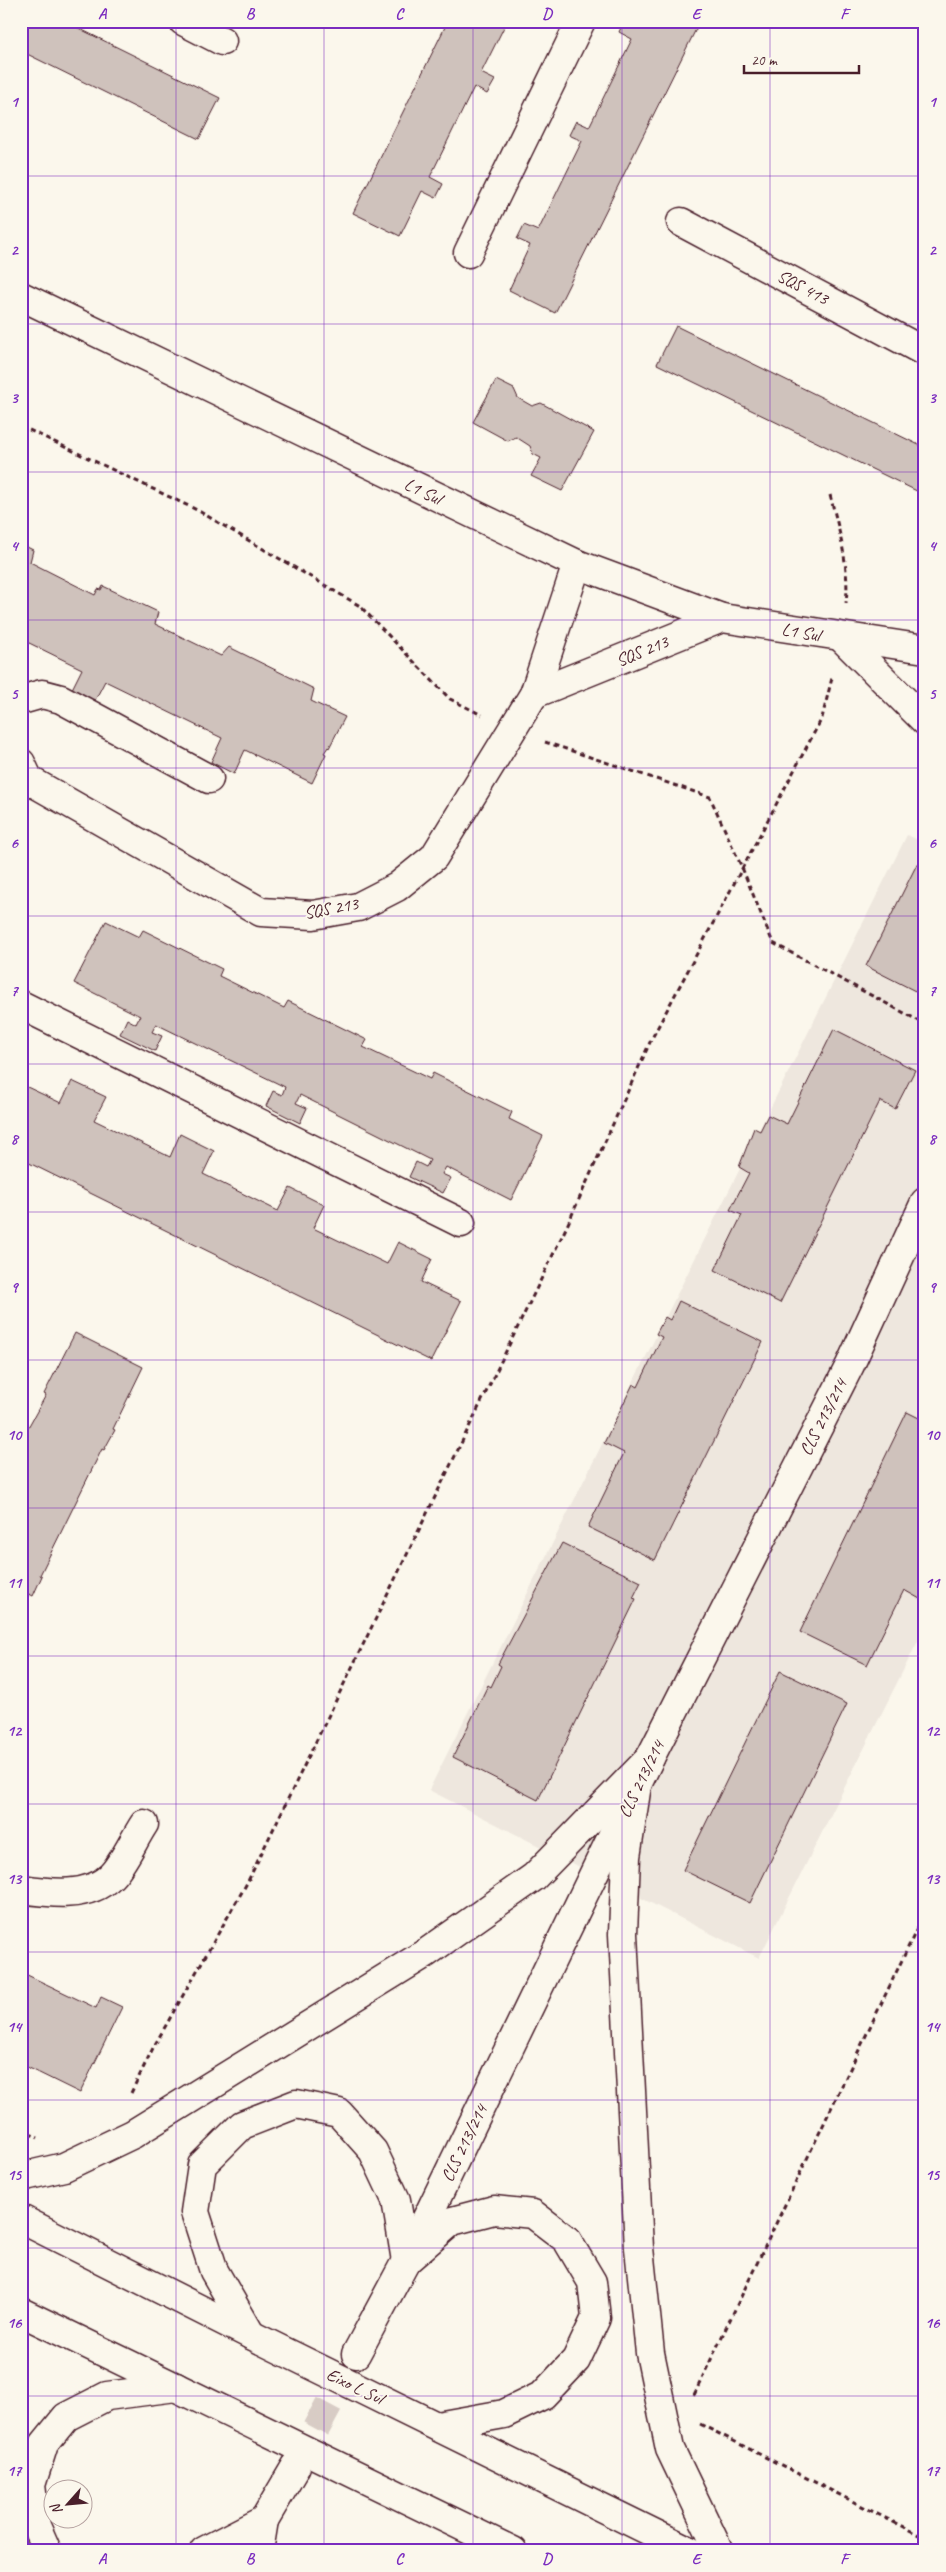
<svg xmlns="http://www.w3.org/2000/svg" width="946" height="2572" viewBox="0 0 946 2572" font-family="Caveat,sans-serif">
	<rect width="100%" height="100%" fill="#fbf7ec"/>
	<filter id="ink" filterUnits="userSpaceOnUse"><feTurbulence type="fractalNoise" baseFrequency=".02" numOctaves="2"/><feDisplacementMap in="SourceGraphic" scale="10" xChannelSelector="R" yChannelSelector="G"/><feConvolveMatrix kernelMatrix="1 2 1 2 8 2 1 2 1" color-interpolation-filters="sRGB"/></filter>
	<g filter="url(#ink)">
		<polygon fill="#eee7de" points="907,835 925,843 925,1627 759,1958 429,1790"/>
		<g fill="#cfc2bc" stroke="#4a1f2b">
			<polygon points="21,21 64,21 220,98 199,139 21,51"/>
			<polygon points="448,21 507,21 481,73 495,80 487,94 474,87 430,177 443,184 436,198 422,191 400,236 353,213"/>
			<polygon points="624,21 640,23 641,21 700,21 555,313 509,290 530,245 517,239 524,225 538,231 582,141 569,135 576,121 589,127 632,39 619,32"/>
			<polygon points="908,21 925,21 925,30"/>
			<polygon points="676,326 925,448 925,495 657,364"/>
			<polygon points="496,380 514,389 518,398 532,406 541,403 594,432 562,491 531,476 541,458 533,454 530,446 516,437 508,441 473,422"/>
			<polygon points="21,544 33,550 30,562 95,595 98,589 101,590 103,586 158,612 155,624 221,656 229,647 314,689 311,701 345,717 329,748 328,747 324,753 326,754 312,783 245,750 234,774 211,762 222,738 105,681 93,704 70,693 82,669 21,639"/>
			<polygon points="917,864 925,868 925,996 866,966"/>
			<polygon points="106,921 139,937 143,930 222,969 219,976 284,1008 288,1001 367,1040 363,1047 430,1079 433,1073 512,1112 509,1119 543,1136 511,1200 446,1167 442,1174 451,1178 443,1193 409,1177 416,1162 426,1167 430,1160 300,1095 296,1103 307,1108 300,1123 266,1106 273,1091 282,1095 285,1087 156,1024 152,1032 162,1036 155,1051 120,1034 127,1019 136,1024 140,1016 74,983"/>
			<polygon points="834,1029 915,1070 895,1109 880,1101 780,1303 715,1270 742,1215 730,1210 749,1173 739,1167 754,1128 760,1131 768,1115 787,1124"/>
			<polygon points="72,1081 106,1097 94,1120 170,1157 180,1134 214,1151 203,1174 274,1209 278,1211 290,1188 324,1205 313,1228 383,1262 387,1264 398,1242 432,1259 421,1282 461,1301 431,1361 21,1159 21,1092 25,1086 61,1103"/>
			<polygon points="679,1301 763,1342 655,1560 588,1527 624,1453 604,1443 633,1384 638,1387 662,1337 656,1334 665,1317 670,1320"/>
			<polygon points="75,1333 143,1367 113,1429 115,1430 104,1450 102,1449 40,1575 42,1576 33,1596 29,1594 21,1610 21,1440 46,1395 44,1394"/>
			<polygon points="907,1412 925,1421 925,1547 921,1555 925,1557 925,1589 920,1599 904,1590 867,1665 800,1632"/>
			<polygon points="562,1543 641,1582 633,1598 636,1599 538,1800 453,1757 488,1685 491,1687 501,1666 498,1664"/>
			<polygon points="780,1671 847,1704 750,1903 683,1870"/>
			<polygon points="21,1972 96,2008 101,1997 122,2007 80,2093 21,2064"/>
		</g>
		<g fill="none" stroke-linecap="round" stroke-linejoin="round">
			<polyline stroke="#d8ccc5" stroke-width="28" stroke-dasharray="28 14" stroke-linecap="butt" points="296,2466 356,2354"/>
			<defs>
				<g id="street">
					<polyline points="183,21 222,41"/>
					<polyline points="681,222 925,352"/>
					<polyline points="468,253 581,21"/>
					<polyline points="534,694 722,618"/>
					<polyline points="21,700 42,694 61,699 209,779"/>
					<polyline points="21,763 29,780 261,912 313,915 358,907 397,887 434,857 534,694 577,564"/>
					<polyline points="21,1005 461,1223"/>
					<path d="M21 1889C49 1893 88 1899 111 1876 123 1864 134 1839 144 1824"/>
				</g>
				<g id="secondary">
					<polyline points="21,296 577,564 722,618 925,649"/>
					<polyline points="842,638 925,721"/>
					<polyline points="356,2354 406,2261 650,1758 850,1365 925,1202"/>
					<polyline points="254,2543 264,2520 296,2466"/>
				</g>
				<g id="primary">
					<polyline points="637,1785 626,1857 623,1934 639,2248 650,2353 670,2449 719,2551"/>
					<polyline points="21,2177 64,2167 133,2134 426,1953 534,1877 650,1758"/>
					<polyline points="21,2219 251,2335 690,2551"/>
					<polyline points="406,2261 452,2221 494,2210 533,2214 567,2240 592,2282 596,2318 576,2360 543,2395 504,2414 437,2426"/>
					<polyline points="21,2312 513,2551"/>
					<polyline points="251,2335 214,2271 195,2212 202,2165 242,2125 296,2104 339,2113 373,2151 396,2200 406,2261"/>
					<polyline points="47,2551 36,2526 31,2485 44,2444 66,2417 107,2396 176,2387"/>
					<polyline points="204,2551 264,2520"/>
					<polyline points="259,2551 264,2520"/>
				</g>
			</defs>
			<use href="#street" stroke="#4a1f2b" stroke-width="31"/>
			<use href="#secondary" stroke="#4a1f2b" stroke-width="31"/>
			<use href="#primary" stroke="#4a1f2b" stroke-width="31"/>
			<g stroke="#4a1f2b" stroke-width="3" stroke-dasharray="5 4" stroke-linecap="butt">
				<polyline points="21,426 197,510 360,606 450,699 482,715"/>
				<path d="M830 495C839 530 850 568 846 603"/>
				<polyline points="545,742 710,797 743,870 773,943 925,1024"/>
				<polyline points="131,2093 153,2048 247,1883 566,1228 651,1040 822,718 832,678"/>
				<polyline points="21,2129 38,2138"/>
				<polyline points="694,2395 925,1912"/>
				<polyline points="700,2424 925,2538"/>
			</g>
			<use href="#street" stroke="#fbf7ec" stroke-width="28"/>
			<use href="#secondary" stroke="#fbf7ec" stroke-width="28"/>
			<use href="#primary" stroke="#fbf7ec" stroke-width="28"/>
		</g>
	</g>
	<path fill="none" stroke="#7b2cbf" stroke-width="1" stroke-opacity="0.55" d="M176 21V2551M324 21V2551M473 21V2551M622 21V2551M770 21V2551M21 176H925M21 324H925M21 472H925M21 620H925M21 768H925M21 916H925M21 1064H925M21 1212H925M21 1360H925M21 1508H925M21 1656H925M21 1804H925M21 1952H925M21 2100H925M21 2248H925M21 2396H925"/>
	<g text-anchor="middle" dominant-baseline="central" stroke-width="4" stroke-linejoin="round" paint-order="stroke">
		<g font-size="18" fill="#4a1f2b" stroke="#fbf7ec">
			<text transform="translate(803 287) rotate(28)">SQS 413</text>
			<text transform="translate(423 491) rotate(26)">L1 Sul</text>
			<text transform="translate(801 632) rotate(10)">L1 Sul</text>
			<text transform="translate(642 651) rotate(-22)">SQS 213</text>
			<text transform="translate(331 908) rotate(-10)">SQS 213</text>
			<text transform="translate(823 1417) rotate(-63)">CLS 213/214</text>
			<text transform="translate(641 1779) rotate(-64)">CLS 213/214</text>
			<text transform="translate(464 2143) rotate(-64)">CLS 213/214</text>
			<text transform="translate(355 2386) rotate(26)">Eixo L Sul</text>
		</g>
	</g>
	<rect width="946" height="2572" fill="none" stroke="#fbf7ec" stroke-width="55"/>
	<g transform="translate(68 2504) rotate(243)"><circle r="24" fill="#fbf7ec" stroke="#b4a19f"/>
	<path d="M0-4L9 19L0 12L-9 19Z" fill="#4a1f2b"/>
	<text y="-8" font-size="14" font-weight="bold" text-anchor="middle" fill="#4a1f2b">N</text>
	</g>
	<path d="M744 65v8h115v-8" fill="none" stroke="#4a1f2b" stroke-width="2.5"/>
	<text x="751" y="65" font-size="15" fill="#4a1f2b" stroke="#fbf7ec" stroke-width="4" paint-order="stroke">20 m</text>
	<rect x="28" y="28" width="890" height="2516" fill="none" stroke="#7b2cbf" stroke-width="2"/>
	<g font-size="16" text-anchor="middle" font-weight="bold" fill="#7b2cbf">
		<text x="102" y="19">A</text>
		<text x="250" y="19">B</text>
		<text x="399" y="19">C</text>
		<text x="547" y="19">D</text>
		<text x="696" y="19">E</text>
		<text x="844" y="19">F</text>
		<text x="14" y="107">1</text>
		<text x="932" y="107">1</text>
		<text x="14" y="255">2</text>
		<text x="932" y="255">2</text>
		<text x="14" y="403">3</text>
		<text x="932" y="403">3</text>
		<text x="14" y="551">4</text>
		<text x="932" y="551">4</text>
		<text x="14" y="699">5</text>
		<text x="932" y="699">5</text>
		<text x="14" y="848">6</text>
		<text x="932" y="848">6</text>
		<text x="14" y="996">7</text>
		<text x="932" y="996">7</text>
		<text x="14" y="1144">8</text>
		<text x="932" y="1144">8</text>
		<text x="14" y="1292">9</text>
		<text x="932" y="1292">9</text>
		<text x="14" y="1440">10</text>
		<text x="932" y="1440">10</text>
		<text x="14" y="1588">11</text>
		<text x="932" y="1588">11</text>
		<text x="14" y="1736">12</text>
		<text x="932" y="1736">12</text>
		<text x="14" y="1884">13</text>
		<text x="932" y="1884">13</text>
		<text x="14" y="2032">14</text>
		<text x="932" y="2032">14</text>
		<text x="14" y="2180">15</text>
		<text x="932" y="2180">15</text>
		<text x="14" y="2328">16</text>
		<text x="932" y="2328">16</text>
		<text x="14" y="2476">17</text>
		<text x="932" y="2476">17</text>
		<text x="102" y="2564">A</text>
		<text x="250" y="2564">B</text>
		<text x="399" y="2564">C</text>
		<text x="547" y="2564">D</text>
		<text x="696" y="2564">E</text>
		<text x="844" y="2564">F</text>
	</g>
</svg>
